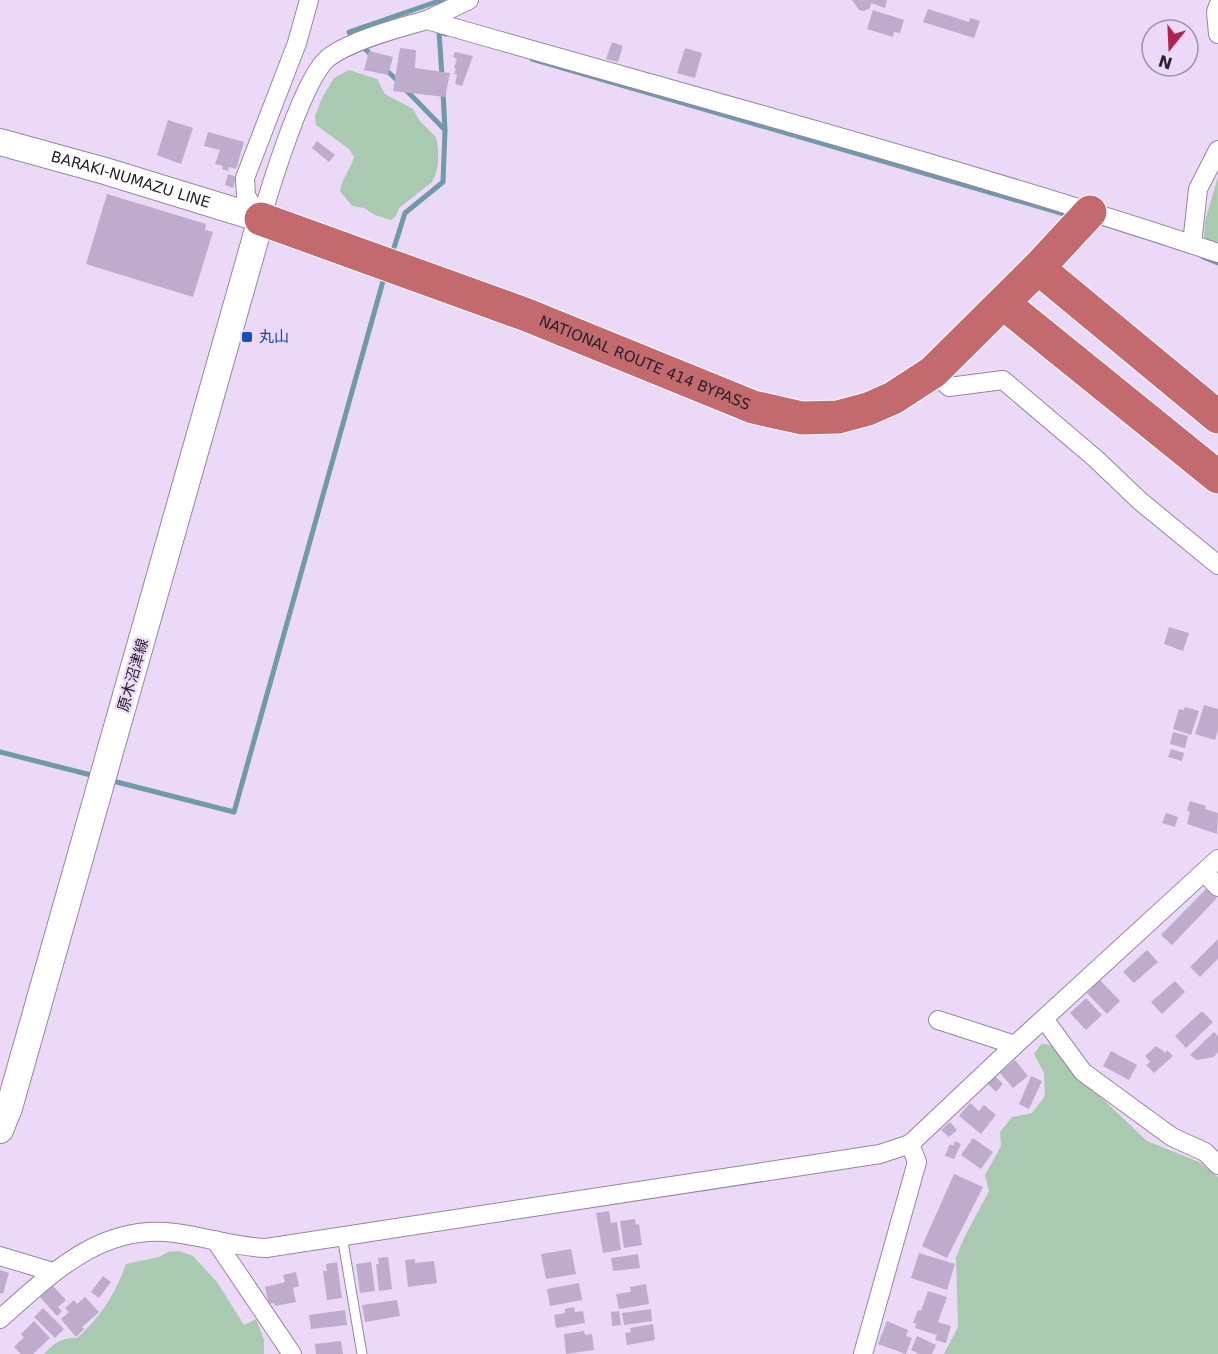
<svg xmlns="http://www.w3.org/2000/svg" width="1218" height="1354" viewBox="0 0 1218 1354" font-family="'DejaVu Sans','Noto Sans JP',sans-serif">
	<rect width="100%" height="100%" fill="#ecd9f8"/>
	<g fill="#a9c9b1">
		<path d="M349 70 377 79 385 94 413 109 419 120 436 137C439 151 440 169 432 182L399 208 396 216 391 220 375 215 364 208 352 206 340 191C342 178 351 169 354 157L349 149 316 125 315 116 322 98 334 78Z"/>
		<polygon points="1218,177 1218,247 1204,239 1205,221"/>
		<polygon points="1041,1044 1052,1045 1073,1071 1147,1141 1199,1162 1218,1177 1218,1354 944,1354 958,1327 956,1257 965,1236 989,1191 985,1175 1001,1146 1000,1132 1012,1117 1032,1113 1045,1096 1044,1073 1034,1054"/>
		<path d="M179 1251 193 1256 217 1282 244 1325 256 1319 264 1340V1354H44C54 1343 62 1337 77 1338 100 1318 116 1293 126 1264L159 1257 168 1252Z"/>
	</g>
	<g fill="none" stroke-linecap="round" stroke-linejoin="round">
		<g stroke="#709aa7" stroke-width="5">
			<polyline points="373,57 349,32 442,0"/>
			<polyline points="532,59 1071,216"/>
			<polyline points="384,68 399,82"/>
			<polyline points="442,76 439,32 446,34"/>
			<polyline points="405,89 445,130"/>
			<polyline points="392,254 405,213 443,182 445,130 443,92"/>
			<polyline points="1203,257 1218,263"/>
			<polyline points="0,752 95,776"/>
			<polyline points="109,780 234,812 385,274"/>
		</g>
	</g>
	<g fill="#bfabcc">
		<polygon points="852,0 887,0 885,8 871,3 870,8 864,11 859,10"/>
		<polygon points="928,9 969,22 970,18 980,21 974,38 923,22"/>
		<polygon points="873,10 904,20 900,33 894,32 893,37 867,29"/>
		<polygon points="612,42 623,46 618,62 606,59"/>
		<polygon points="400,48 416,50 415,68 450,73 445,97 393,91"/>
		<polygon points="685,48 702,53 695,78 677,73"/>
		<polygon points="369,51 393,57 388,75 364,70"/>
		<polygon points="455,52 473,56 462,86 455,84 457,75 454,74 456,69 454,68 457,59 453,57"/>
		<polygon points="168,120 193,128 181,164 157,155"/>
		<polygon points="208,132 244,142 236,169 229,167 228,171 222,169 223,166 215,164 220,150 204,146"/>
		<polygon points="317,141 335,155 329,162 312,148"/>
		<polygon points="228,174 236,177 233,188 225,185"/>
		<polygon points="107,194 206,224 205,230 213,232 193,297 86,264"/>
		<polygon points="1169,627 1189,633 1183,651 1164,644"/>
		<polygon points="1204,705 1218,709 1218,730 1215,740 1195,734"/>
		<polygon points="1185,707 1199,711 1191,735 1173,729 1179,709 1184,710"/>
		<polygon points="1173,732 1188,736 1185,748 1170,744"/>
		<polygon points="1171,749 1184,753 1182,761 1168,757"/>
		<polygon points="1190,801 1206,806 1205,809 1218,813 1217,834 1187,824 1190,812 1187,811"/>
		<polygon points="1166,813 1178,817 1175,827 1162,823"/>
		<polygon points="1207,888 1217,898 1172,945 1161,935"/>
		<polygon points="1218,939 1218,959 1200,977 1190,967"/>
		<polygon points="1147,950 1158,962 1134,983 1123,972"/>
		<polygon points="1100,980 1120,1001 1107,1014 1087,993"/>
		<polygon points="1175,981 1185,992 1162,1014 1151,1002"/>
		<polygon points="1086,998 1102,1015 1086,1030 1070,1013"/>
		<polygon points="1202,1011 1213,1022 1186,1048 1175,1036"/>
		<polygon points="1214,1032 1218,1036 1218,1052 1214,1057 1197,1060 1190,1055"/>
		<polygon points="1156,1046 1166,1053 1167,1050 1173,1056 1154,1073 1146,1065 1150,1062 1145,1056"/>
		<polygon points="1111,1051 1137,1065 1129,1080 1103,1066"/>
		<polygon points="1015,1060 1028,1076 1013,1088 1000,1073"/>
		<polygon points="994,1075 1003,1084 996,1092 986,1082"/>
		<polygon points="1031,1076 1042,1081 1029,1109 1019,1104"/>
		<polygon points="970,1103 979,1111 984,1105 996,1115 981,1134 959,1116"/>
		<polygon points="950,1122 957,1130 949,1137 941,1130"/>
		<polygon points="973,1138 993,1152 981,1169 961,1155"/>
		<polygon points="955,1141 961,1144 954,1159 945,1156 950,1144 953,1146"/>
		<polygon points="954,1174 983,1187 947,1258 922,1246"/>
		<polygon points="609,1211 611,1223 617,1222 621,1250 603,1253 596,1213"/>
		<polygon points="635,1219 636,1225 639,1224 642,1245 624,1248 620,1221"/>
		<polygon points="571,1249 576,1274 546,1279 541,1254"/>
		<polygon points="919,1253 955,1264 947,1290 911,1278"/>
		<polygon points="638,1254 640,1268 613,1271 611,1258"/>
		<polygon points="388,1257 392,1289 379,1291 376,1264 379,1264 378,1258"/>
		<polygon points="415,1259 415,1263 434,1261 437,1283 408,1287 405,1260"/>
		<polygon points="337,1262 342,1298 327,1300 323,1271 327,1271 326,1264"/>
		<polygon points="371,1262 375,1291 360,1293 356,1264"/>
		<polygon points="0,1270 9,1273 3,1294 0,1293"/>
		<polygon points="296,1272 299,1286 293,1288 296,1302 275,1306 274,1303 269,1304 265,1287 285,1282 283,1275"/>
		<polygon points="103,1276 111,1282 99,1298 91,1292"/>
		<polygon points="579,1283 582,1300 550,1306 547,1289"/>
		<polygon points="646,1284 649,1304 619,1309 616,1294 631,1292 630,1287"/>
		<polygon points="52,1285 66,1300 58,1307 62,1311 57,1316 40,1297"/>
		<polygon points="928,1291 947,1297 938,1322 951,1326 946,1343 935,1340 937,1335 915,1328 916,1323 913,1323 918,1310 921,1311"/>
		<polygon points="85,1297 99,1312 82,1327 84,1329 76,1337 61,1319 69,1312 65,1308 74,1300 77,1304"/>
		<polygon points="397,1300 400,1316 365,1322 362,1305"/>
		<polygon points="574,1307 575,1312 583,1311 585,1323 556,1328 554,1315 565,1313 565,1309"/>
		<polygon points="43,1308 64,1329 55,1338 34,1317"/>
		<polygon points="651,1309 652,1321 624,1325 622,1313"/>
		<polygon points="345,1310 347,1325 311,1329 309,1315"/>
		<polygon points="619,1311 621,1325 612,1326 611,1312"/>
		<polygon points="34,1321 50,1338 33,1354 21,1354 14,1347 24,1337 21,1334"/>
		<polygon points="887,1321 908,1330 906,1336 912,1338 906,1354 878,1344"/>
		<polygon points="653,1324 655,1340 627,1345 625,1333 631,1332 630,1328"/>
		<polygon points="584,1331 585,1335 592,1334 594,1350 566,1354 564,1334"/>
		<polygon points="917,1336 936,1345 932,1354 919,1354 911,1350"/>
		<polygon points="341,1341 343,1354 316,1354 315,1344"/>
	</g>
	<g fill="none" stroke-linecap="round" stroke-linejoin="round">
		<defs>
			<polyline id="lane" points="342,1236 362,1354"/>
			<g id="street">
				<polyline points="1218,6 1216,12 1218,34"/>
				<polyline points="427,20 469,0"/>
				<path d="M261 219C271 185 304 77 328 58 349 41 401 27 427 20 691 96 957 166 1218 253"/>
				<polyline points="261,219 246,196 245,178 297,43 309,0"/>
				<polyline points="1192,244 1198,189 1218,150"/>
				<polyline points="933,372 949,387 1003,380 1096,459 1140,501 1218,565"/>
				<polyline points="1204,872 1218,887"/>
				<polyline points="1044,1019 1083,1072 1172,1137 1205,1152 1218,1165"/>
				<polyline points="938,1020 1015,1045"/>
				<polyline points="215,1240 292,1354"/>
				<polyline points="0,1256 53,1272"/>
				<path d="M0 1319C51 1274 101 1223 175 1233 206 1237 235 1247 266 1248L880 1154 910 1144 1015 1045 1218 859"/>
				<polyline points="863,1354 917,1162 910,1144"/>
			</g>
			<g id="secondary">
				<path id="s1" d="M0 142 105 171 261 219 9 1108 0 1130"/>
			</g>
			<g id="highway">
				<path id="s2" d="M261 219 527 315 753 407 802 418 838 417 868 409 893 398 933 372 1038 268 1090 212"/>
				<polyline points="1038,268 1218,417"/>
				<polyline points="1003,303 1218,477"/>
			</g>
		</defs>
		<use href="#lane" stroke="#9685a1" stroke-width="11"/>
		<use href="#street" stroke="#9685a1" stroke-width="20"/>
		<use href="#secondary" stroke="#9685a1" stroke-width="28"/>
		<use href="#highway" stroke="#fff" stroke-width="35"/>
		<use href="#lane" stroke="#fff" stroke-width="9"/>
		<use href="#street" stroke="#fff" stroke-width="18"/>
		<use href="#secondary" stroke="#fff" stroke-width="26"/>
		<use href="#highway" stroke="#c36a6e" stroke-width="33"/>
	</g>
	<rect fill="#1a4fb4" stroke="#ecd9f8" stroke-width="2" x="241" y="331" width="12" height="12" rx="3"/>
	<g text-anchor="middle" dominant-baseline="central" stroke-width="4.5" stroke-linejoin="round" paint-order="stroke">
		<g font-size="15" fill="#28212c" stroke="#ecd9f8">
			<text stroke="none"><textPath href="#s1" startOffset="136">BARAKI-NUMAZU LINE</textPath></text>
			<text stroke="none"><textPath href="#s2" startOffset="410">NATIONAL ROUTE 414 BYPASS</textPath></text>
			<text transform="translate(133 675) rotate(-74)">原木沼津線</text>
		</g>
		<g font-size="15" fill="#164399" stroke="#ecd9f8" text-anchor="start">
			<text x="259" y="337">丸山</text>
		</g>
	</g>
	<g transform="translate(1170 48) rotate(198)"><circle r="28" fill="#ecd9f8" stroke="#9e8fa6" stroke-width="1.5"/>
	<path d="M0-4.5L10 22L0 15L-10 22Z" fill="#b22251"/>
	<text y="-9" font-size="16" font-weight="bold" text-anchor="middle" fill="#28212c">N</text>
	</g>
</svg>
